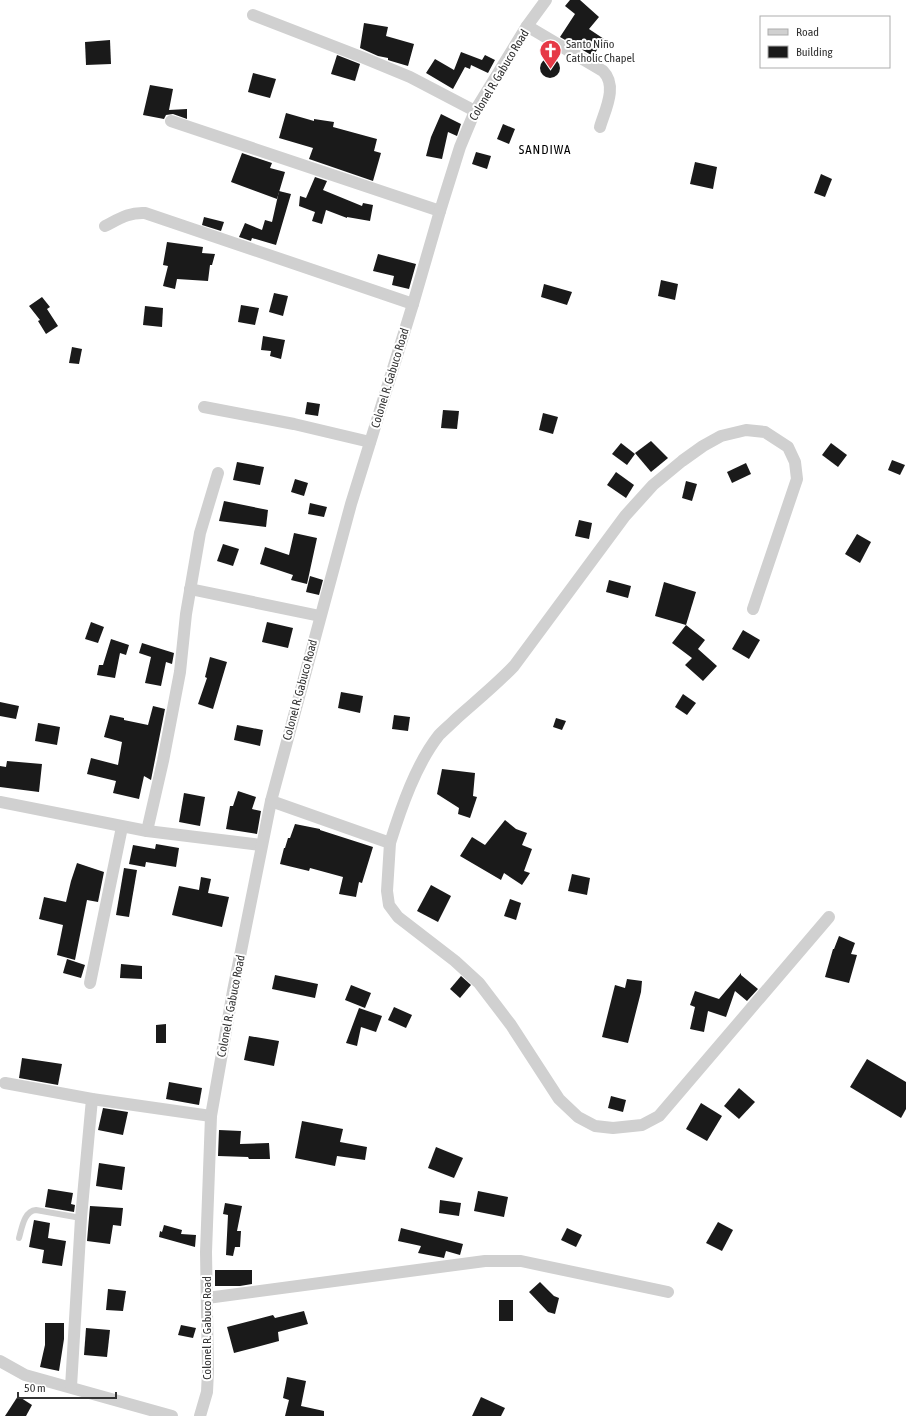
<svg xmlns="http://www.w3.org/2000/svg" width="906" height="1416" viewBox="0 0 906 1416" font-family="'Asap Condensed',sans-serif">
	<rect width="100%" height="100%" fill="#fff"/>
	<g fill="#1a1a1a">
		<polygon points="570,0 580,0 599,17 589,29 604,39 593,56 560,37 575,14 565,6"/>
		<polygon points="364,23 388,27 386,36 414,44 408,66 391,61 388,60 388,58 378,56 360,48"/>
		<polygon points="110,40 111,64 86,65 85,42"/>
		<polygon points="461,52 482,60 485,55 495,60 488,73 471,65 470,69 465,67 453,89 426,73 435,59 454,70"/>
		<polygon points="337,55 360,64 355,81 331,74"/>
		<circle cx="550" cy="68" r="10"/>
		<polygon points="253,73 276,79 270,98 248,92"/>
		<polygon points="150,85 173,89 169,110 187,109 187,119 173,114 166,115 164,119 143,115"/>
		<polygon points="286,113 314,121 314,119 334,122 333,127 377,139 374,151 381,153 373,181 309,159 313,148 279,138"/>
		<polygon points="441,114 461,124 457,136 448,132 442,159 426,156 431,137"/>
		<polygon points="503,124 515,129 509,144 497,139"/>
		<polygon points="476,152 491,156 487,169 472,164"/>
		<polygon points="242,153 272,163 270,168 285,172 277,199 231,182"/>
		<polygon points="695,162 717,167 713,189 690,184"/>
		<polygon points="821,174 832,179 825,197 814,193"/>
		<polygon points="315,177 327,181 323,190 362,206 363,203 373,205 370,221 347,217 347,218 326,210 322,224 312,221 315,212 299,206 300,196 306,198"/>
		<polygon points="279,191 291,194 276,245 252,238 251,241 239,237 245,223 262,230 265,220 272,222"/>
		<polygon points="204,217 224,222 221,231 202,225"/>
		<polygon points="167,242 203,247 202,253 215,254 212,265 210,265 208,281 177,279 175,289 163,286 168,266 163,265"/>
		<polygon points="378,254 416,264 409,289 392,285 394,276 373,271"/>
		<polygon points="661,280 678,284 675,300 658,296"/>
		<polygon points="544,284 572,292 567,305 541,297"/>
		<polygon points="274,293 288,296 283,316 269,312"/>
		<polygon points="42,297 50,307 47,309 58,326 46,334 38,321 40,320 29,306"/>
		<polygon points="241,305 259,308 255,325 238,322"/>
		<polygon points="145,306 163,308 162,327 143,325"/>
		<polygon points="263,336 285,340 281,359 270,356 271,351 261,350"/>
		<polygon points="72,347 82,349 79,364 69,363"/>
		<polygon points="307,402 320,404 318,416 305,414"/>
		<polygon points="443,410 459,411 457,429 441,428"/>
		<polygon points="543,413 558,417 553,434 539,430"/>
		<polygon points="651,441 668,458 651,472 635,453"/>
		<polygon points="621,443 635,454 627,465 612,454"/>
		<polygon points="831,443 847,455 838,467 822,455"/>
		<polygon points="892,460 905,465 900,475 888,470"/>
		<polygon points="237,462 264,467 260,485 233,480"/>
		<polygon points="746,463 751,474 732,483 727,472"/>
		<polygon points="616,472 634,485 626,498 607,485"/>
		<polygon points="295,479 308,483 304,496 291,492"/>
		<polygon points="686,481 697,484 692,501 682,498"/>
		<polygon points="224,501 268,510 266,527 219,521"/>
		<polygon points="310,503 327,507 324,517 308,514"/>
		<polygon points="579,520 592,523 589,539 575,536"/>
		<polygon points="294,533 317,538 307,584 291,580 293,575 260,564 265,547 289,555"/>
		<polygon points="857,534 871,542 860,563 845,554"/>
		<polygon points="223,544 239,549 233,566 217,561"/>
		<polygon points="310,576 323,580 319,595 306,592"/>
		<polygon points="609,580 631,586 628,598 606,592"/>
		<polygon points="664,582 696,592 686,625 655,616"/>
		<polygon points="91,622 104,627 98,643 85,639"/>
		<polygon points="267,622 293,628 288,648 262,642"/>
		<polygon points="686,625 705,640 698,649 717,666 703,681 685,665 692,658 672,643"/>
		<polygon points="743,630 760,640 749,659 732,649"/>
		<polygon points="111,639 129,645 126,655 120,653 115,678 97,675 99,665 103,665"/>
		<polygon points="142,643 174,653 172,664 166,662 161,686 145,683 151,657 139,653"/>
		<polygon points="210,657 227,662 213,709 198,704 207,678 205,677"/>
		<polygon points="341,692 363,696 360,713 338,708"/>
		<polygon points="683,694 696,703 687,715 675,707"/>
		<polygon points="0,702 19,706 16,719 0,716"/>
		<polygon points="153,706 165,709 151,780 144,776 139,799 113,793 116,781 87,774 91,758 118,765 122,742 104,737 110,715 124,718 124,720 148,725"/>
		<polygon points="394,715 410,717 408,731 392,729"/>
		<polygon points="556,718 566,721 562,730 553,727"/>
		<polygon points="38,723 60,727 57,745 35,741"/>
		<polygon points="237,725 263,730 260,746 234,740"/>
		<polygon points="7,761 42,764 39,792 0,787 0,766 6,767"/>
		<polygon points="442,769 475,773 473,796 477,797 470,818 458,814 459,808 437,794"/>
		<polygon points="238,791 256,797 252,809 261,811 257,834 226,829 230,806 233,806"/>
		<polygon points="184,793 205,797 200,826 179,822"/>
		<polygon points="505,820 516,829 527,833 522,845 532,849 524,871 530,873 522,885 504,873 501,880 460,856 472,837 485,845"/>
		<polygon points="295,824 320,829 320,830 373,847 362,883 359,882 356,897 339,894 343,877 310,868 309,871 280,864 284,848 285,848 288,838 290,838"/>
		<polygon points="156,844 179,848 176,867 146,862 145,867 129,864 133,845 155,849"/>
		<polygon points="77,863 104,872 98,902 87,900 75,960 57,955 63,925 39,919 44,897 66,902 71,881"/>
		<polygon points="124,868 137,870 129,917 116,915"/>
		<polygon points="572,874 590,878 587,895 568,891"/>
		<polygon points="201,877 211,879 208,893 229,897 222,927 172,915 179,886 199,890"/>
		<polygon points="431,885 451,896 438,922 417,911"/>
		<polygon points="510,899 521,903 516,920 504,916"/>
		<polygon points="839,936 855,943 851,954 857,955 849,983 825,977 833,949 834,949"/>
		<polygon points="67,959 85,965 81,978 63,973"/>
		<polygon points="121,964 142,966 142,979 120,978"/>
		<polygon points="741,973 741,975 758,989 747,1001 735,991 726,1017 708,1011 704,1032 690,1029 695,1007 690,1005 695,991 719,999"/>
		<polygon points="275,975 318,984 315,998 272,989"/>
		<polygon points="461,976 471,985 460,998 450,989"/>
		<polygon points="627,979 642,981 641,992 628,1043 602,1037 615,985 625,988"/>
		<polygon points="351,985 371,993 365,1008 345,1000"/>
		<polygon points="394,1007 412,1015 406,1028 388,1020"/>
		<polygon points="359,1008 382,1016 376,1032 361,1027 357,1046 346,1043"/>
		<polygon points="166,1024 166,1043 156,1043 156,1025"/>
		<polygon points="249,1036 279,1041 274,1066 244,1060"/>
		<polygon points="22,1058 62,1064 58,1085 19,1078"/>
		<polygon points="867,1059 906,1082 906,1109 901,1118 850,1087"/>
		<polygon points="169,1082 202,1088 199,1105 166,1099"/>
		<polygon points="739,1088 755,1102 739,1119 724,1106"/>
		<polygon points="611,1096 626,1100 623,1112 608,1108"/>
		<polygon points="701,1103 722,1116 707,1141 686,1129"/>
		<polygon points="103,1108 128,1112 123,1135 98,1130"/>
		<polygon points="302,1121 343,1129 340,1142 367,1147 365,1160 337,1156 335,1166 295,1158"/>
		<polygon points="219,1130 241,1131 240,1144 269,1143 270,1159 249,1159 248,1157 218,1156"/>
		<polygon points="436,1147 463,1158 454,1178 428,1168"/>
		<polygon points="99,1163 125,1167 122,1190 96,1186"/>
		<polygon points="48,1189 73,1193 71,1204 75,1205 74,1212 45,1207"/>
		<polygon points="478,1191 508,1197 504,1217 474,1211"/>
		<polygon points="440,1200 461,1203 459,1216 439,1213"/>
		<polygon points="225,1203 242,1206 237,1231 241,1231 240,1247 235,1247 233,1256 226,1255 228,1215 223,1214"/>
		<polygon points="90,1206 123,1208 121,1226 113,1225 110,1244 87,1241"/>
		<polygon points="34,1220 50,1223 48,1238 66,1241 62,1266 42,1263 44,1250 29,1247"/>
		<polygon points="718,1222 733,1230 722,1251 706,1243"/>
		<polygon points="164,1225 182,1230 181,1234 196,1235 195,1247 159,1237 160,1231 162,1232"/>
		<polygon points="401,1228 463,1244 460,1255 446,1251 444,1258 418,1253 421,1246 398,1241"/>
		<polygon points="567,1228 582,1235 576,1247 561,1240"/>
		<polygon points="215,1270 252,1270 252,1284 240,1286 215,1286"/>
		<polygon points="540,1282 554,1296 559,1298 555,1314 548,1312 529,1292"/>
		<polygon points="108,1289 126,1291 123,1311 106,1310"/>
		<rect x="499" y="1300" width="14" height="21"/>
		<polygon points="304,1311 308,1324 278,1332 279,1341 234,1353 227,1327 273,1315 275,1318"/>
		<polygon points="45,1323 64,1323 64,1339 59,1371 40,1367 45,1345"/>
		<polygon points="181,1325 196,1328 193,1338 178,1335"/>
		<polygon points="86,1328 110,1330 107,1357 84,1355"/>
		<polygon points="287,1377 306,1381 301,1406 324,1411 324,1416 285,1416 289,1400 283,1398"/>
		<polygon points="18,1396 32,1405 26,1416 5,1416"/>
		<polygon points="481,1397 505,1408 501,1416 472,1416"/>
	</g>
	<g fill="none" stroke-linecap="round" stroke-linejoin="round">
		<path stroke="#d0d0d0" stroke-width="6" d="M19 1238C22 1228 24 1211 36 1210L81 1218"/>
		<g stroke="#d0d0d0" stroke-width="12">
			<polyline points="253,15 364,58 410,77 475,111"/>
			<path d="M527 26 603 71C618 86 605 110 600 127"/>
			<polyline points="171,121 440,211"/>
			<path d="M105 226C119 219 129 212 145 213L413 304"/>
			<polyline points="204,407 294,424 370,442"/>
			<polyline points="190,589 320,616"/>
			<polyline points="271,801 390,843 387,891 389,905 398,917 455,961 479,983 511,1025 559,1099 578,1117 595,1126 613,1128 642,1125 659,1116 829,917"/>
			<polyline points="0,802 147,831 261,845"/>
			<polyline points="147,831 163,761 180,672 186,614 200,533 218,473"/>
			<path d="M390 843C401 808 416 764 439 735 445 729 451 724 457 718 476 701 496 685 514 666L625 516 653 485 682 461 703 446 721 436 746 430 765 432 788 447 795 462 797 479 753 609"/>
			<polyline points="90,983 122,827"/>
			<polyline points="5,1083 92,1099 211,1116"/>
			<polyline points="207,1298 485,1261 521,1261 668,1292"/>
			<polyline points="0,1361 25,1375 172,1416"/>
			<polyline points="71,1387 81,1218 92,1099"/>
			<polyline points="200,1416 207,1392 208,1371 206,1252 211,1116 233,991 271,801 351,504 413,304 440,211 460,147 475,111 527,26 546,0"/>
		</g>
	</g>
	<defs>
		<symbol id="church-pin" viewBox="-11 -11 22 30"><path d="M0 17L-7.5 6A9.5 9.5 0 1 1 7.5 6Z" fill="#e63946" stroke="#fff"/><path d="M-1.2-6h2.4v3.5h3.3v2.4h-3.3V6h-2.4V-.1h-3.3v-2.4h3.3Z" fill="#fff"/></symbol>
	</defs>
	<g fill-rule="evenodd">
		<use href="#church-pin" x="538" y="38" width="25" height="34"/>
	</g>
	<g text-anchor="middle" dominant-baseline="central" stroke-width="4" stroke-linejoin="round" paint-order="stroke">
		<g font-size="12" fill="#333" stroke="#fff" text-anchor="start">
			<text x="566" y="44">Santo Niño<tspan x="566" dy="14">Catholic Chapel</tspan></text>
		</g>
		<g font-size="12" fill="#333" stroke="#fff">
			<text transform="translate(499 75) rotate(-59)">Colonel R. Gabuco Road</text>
			<text transform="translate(390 378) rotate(-73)">Colonel R. Gabuco Road</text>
			<text transform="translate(300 690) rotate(-75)">Colonel R. Gabuco Road</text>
			<text transform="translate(231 1006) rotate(-79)">Colonel R. Gabuco Road</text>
			<text transform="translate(207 1328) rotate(-90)">Colonel R. Gabuco Road</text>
		</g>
		<g font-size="13" letter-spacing="1" fill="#000" stroke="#fff">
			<text x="545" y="149">SANDIWA</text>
		</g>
	</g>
	<rect x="760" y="16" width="130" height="52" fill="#ffffff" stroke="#adadad"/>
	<rect x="768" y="29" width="20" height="6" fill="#d0d0d0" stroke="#adadad"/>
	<text x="796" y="36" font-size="12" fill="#333333">Road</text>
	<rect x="768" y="46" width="20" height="12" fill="#1a1a1a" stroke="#adadad"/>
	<text x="796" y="56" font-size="12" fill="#333333">Building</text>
	<path d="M18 1392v6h98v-6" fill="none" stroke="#333333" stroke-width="2"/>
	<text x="24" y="1392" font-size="12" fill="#333333" stroke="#ffffff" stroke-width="3" paint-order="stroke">50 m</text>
</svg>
